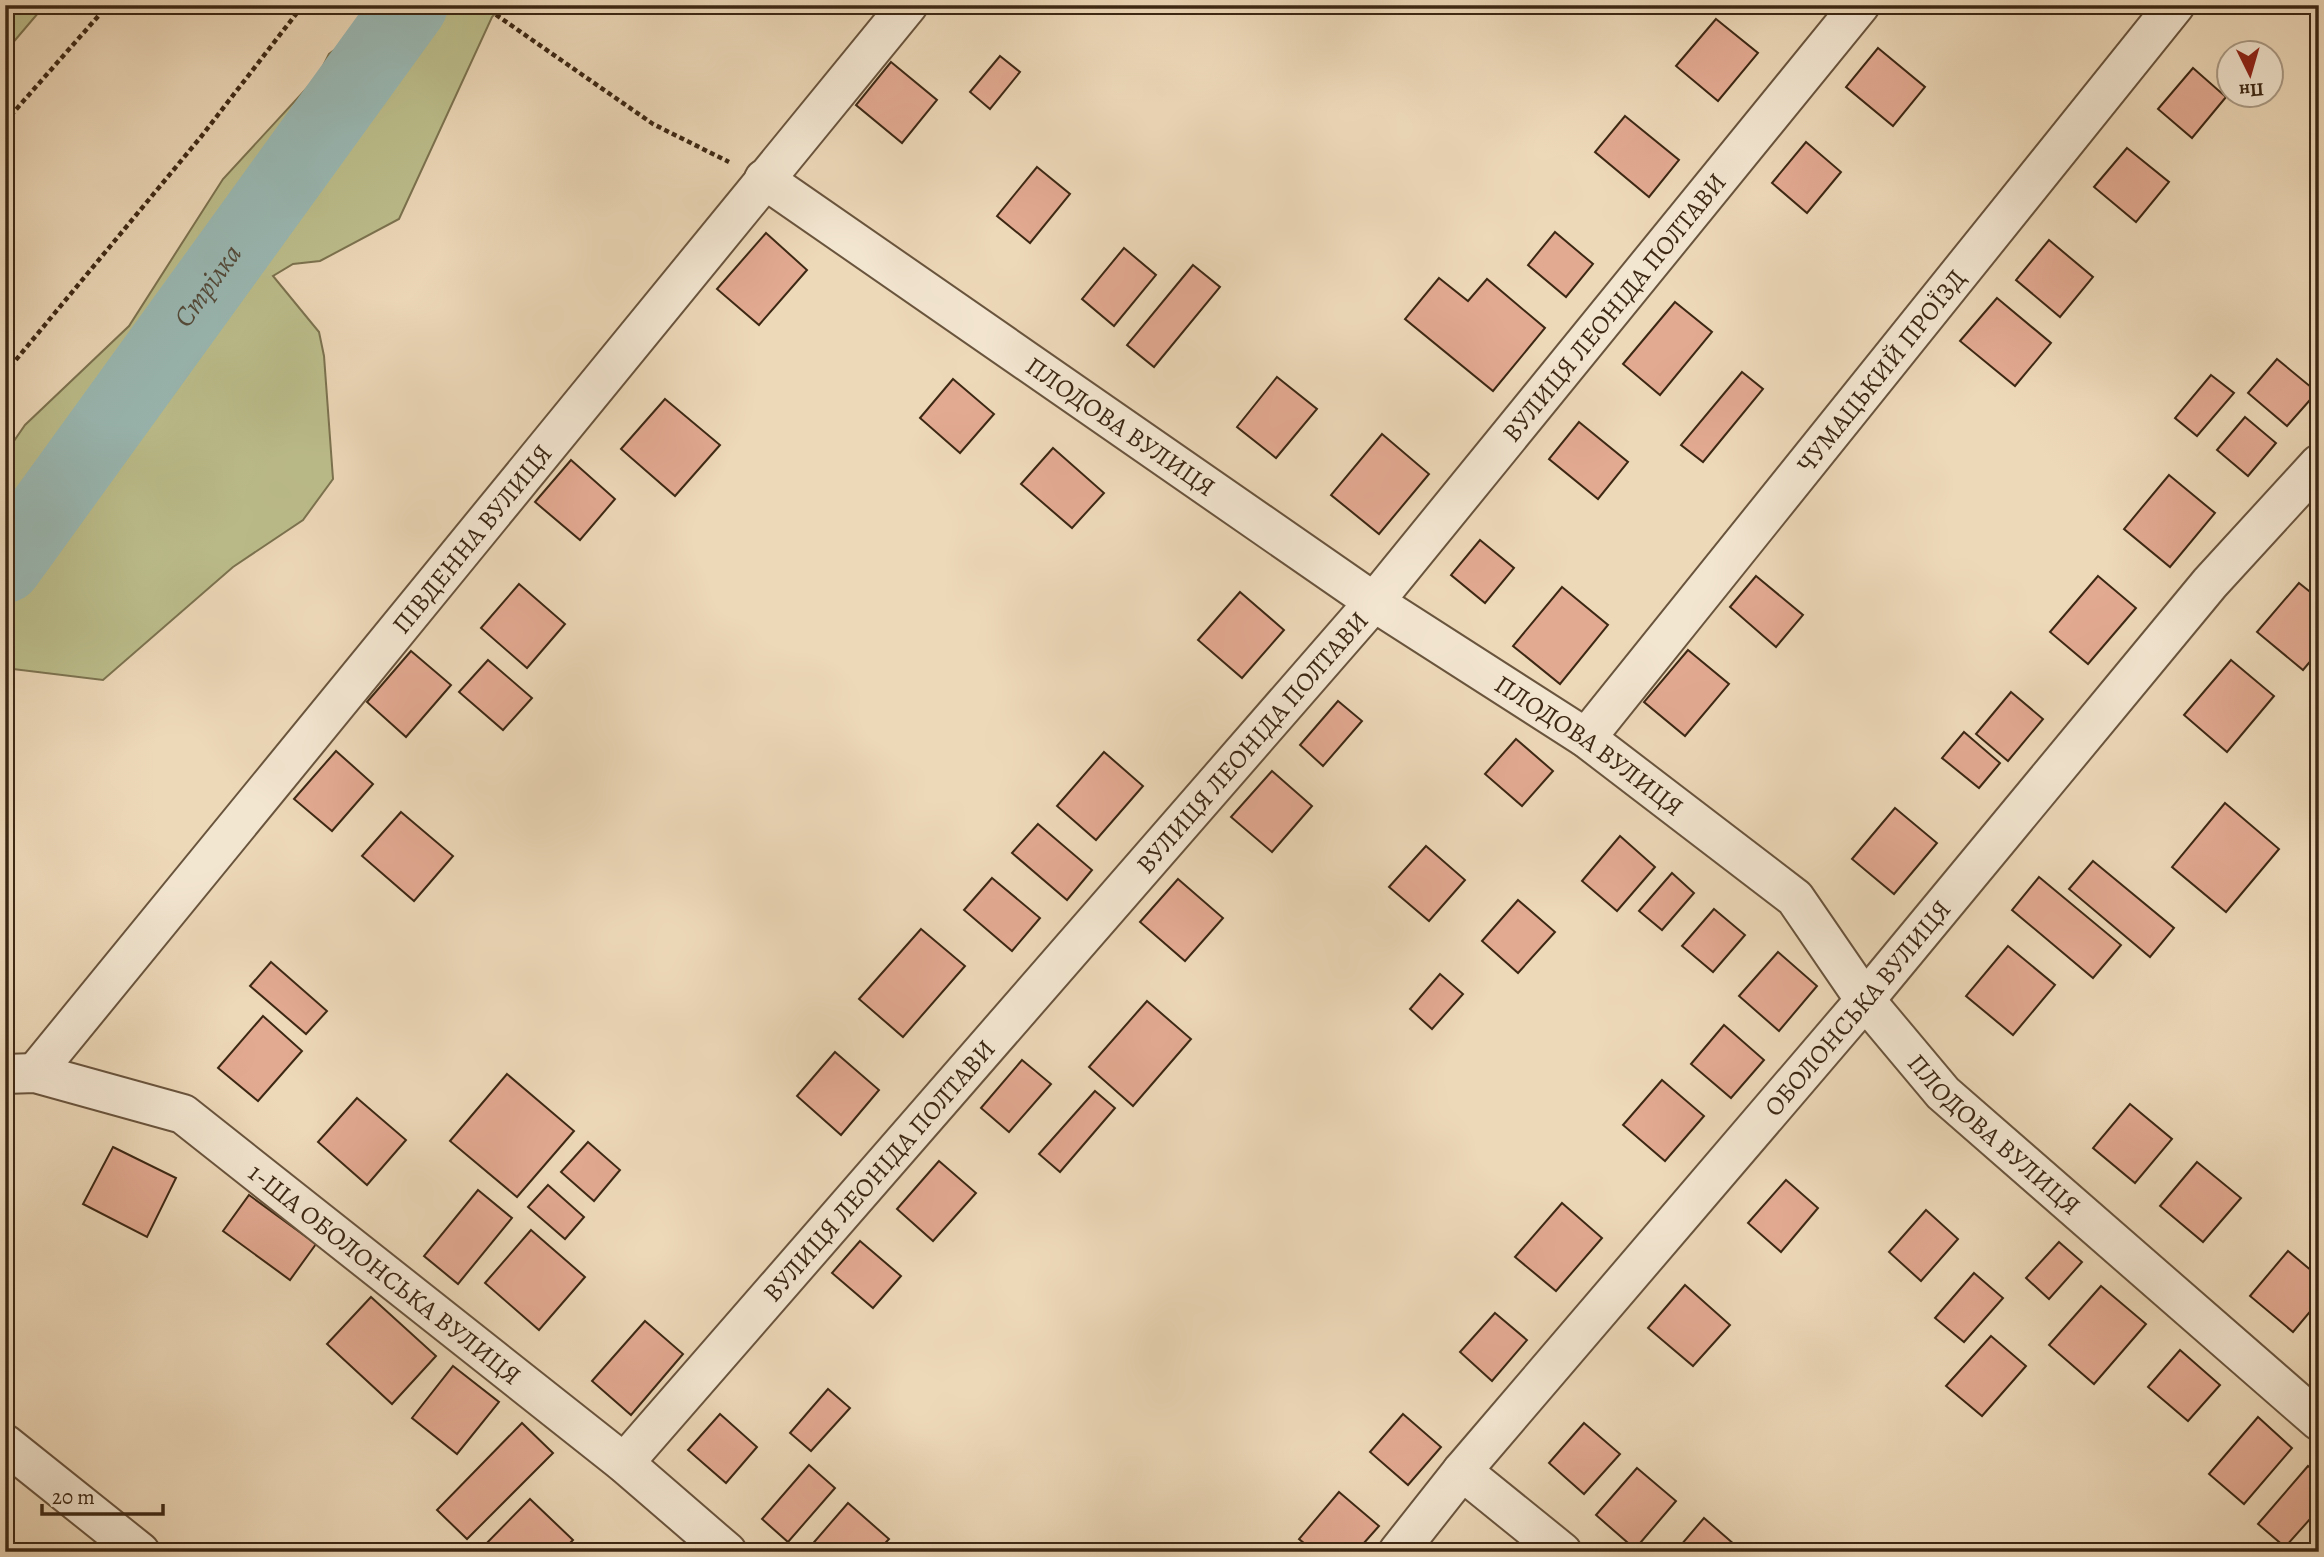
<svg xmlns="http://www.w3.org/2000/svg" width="2324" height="1557" viewBox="0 0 2324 1557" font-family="Alegreya,serif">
	<rect width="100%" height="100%" fill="#edd8b8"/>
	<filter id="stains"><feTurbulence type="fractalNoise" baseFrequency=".00286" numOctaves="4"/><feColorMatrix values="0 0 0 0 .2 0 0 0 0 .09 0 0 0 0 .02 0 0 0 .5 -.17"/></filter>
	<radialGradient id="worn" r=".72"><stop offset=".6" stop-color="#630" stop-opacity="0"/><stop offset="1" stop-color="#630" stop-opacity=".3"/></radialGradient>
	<g fill="#bcbe8c" stroke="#7c7350" stroke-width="2">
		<polygon points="5,5 45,5 5,52"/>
		<polygon points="395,5 503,5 492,17 399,219 320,261 293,264 273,276 319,332 324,356 333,479 303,520 233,567 103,680 13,669 5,670 5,454 25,425 129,326 223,179 318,76 329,54"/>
	</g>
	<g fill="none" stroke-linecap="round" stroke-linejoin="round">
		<path stroke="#9ab9b4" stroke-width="74" id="s1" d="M5 566 411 5"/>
	</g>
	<g fill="#e3aa92" stroke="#3d2814" stroke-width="2">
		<polygon points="1716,19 1758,53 1718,101 1676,66"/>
		<polygon points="1878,48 1925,87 1893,126 1846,87"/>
		<polygon points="1000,56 1020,72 990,109 970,92"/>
		<polygon points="891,62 937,100 902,143 856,105"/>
		<polygon points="2193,68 2226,97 2192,138 2158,109"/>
		<polygon points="1625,116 1679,160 1649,197 1595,152"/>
		<polygon points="1806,142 1841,172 1807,213 1772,183"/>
		<polygon points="2127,148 2169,182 2136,222 2094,187"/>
		<polygon points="1037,167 1070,194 1030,243 997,216"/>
		<polygon points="1555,232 1593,264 1566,297 1528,265"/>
		<polygon points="766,233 807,270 759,325 717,289"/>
		<polygon points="2049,240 2093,277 2060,317 2016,280"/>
		<polygon points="1124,248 1156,275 1114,326 1082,299"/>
		<polygon points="1193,265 1220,287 1154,367 1127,345"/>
		<polygon points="1439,278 1468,301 1487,279 1545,328 1493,391 1405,319"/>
		<polygon points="1997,298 2051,343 2015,386 1960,341"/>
		<polygon points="1675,302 1712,332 1660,395 1623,364"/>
		<polygon points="2277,359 2317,392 2287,426 2248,393"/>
		<polygon points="1742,372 1763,389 1703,462 1681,445"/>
		<polygon points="2211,375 2234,393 2197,436 2175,418"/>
		<polygon points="1277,377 1317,409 1276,458 1237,427"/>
		<polygon points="953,379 994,414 960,453 920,418"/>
		<polygon points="665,399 720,445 675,496 621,449"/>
		<polygon points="2245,417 2276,443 2248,476 2217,450"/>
		<polygon points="1579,422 1628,462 1598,499 1549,459"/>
		<polygon points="1382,434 1429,474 1379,534 1331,495"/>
		<polygon points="1053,448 1104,493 1072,528 1021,484"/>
		<polygon points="571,460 615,499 580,540 535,502"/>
		<polygon points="2169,475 2215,513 2170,567 2124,529"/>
		<polygon points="1480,540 1514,568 1485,603 1451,575"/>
		<polygon points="1756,576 1803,615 1776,647 1730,607"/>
		<polygon points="2098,576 2136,608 2088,664 2050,632"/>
		<polygon points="2299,583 2319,599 2319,651 2303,670 2257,632"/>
		<polygon points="519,584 565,624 527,668 481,628"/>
		<polygon points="1562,587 1608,625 1560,684 1513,646"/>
		<polygon points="1240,592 1284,630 1242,678 1198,640"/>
		<polygon points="1688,650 1729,684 1685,736 1644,702"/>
		<polygon points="411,651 451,685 406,737 367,702"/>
		<polygon points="488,660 532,698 503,730 459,692"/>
		<polygon points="2231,660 2274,696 2227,752 2184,715"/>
		<polygon points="2011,692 2043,719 2008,761 1976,734"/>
		<polygon points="1338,701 1362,721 1323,766 1300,745"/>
		<polygon points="1964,732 2000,763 1979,788 1942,758"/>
		<polygon points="1516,739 1553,771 1522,806 1485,774"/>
		<polygon points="336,751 373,784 332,831 294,799"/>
		<polygon points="1104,752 1143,786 1096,840 1057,806"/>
		<polygon points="1272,771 1312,806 1272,852 1231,817"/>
		<polygon points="2225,803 2279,849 2226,912 2172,867"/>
		<polygon points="1895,808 1937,843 1894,894 1852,859"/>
		<polygon points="401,812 453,856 414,901 362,856"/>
		<polygon points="1038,824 1092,870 1067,900 1012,853"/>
		<polygon points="1620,836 1655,867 1617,911 1582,881"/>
		<polygon points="1426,846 1465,880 1429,921 1389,887"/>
		<polygon points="2093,861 2174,928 2150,957 2069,889"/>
		<polygon points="1672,873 1694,893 1662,930 1639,911"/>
		<polygon points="2039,877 2121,945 2093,978 2012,910"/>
		<polygon points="992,878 1040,918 1012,951 964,910"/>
		<polygon points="1178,879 1223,918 1185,961 1140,922"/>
		<polygon points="1518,900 1555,932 1518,973 1482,941"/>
		<polygon points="1714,909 1745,935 1713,972 1682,946"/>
		<polygon points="921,929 965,966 903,1037 859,999"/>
		<polygon points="2008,946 2055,985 2013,1035 1966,996"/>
		<polygon points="1778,952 1817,986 1779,1031 1739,996"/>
		<polygon points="271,962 327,1011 306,1034 250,986"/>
		<polygon points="1440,974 1463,994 1432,1029 1410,1009"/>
		<polygon points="1147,1001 1191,1039 1133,1106 1089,1067"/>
		<polygon points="263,1016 302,1051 258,1101 218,1068"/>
		<polygon points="1724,1025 1764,1060 1731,1098 1691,1064"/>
		<polygon points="835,1052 879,1090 841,1135 797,1096"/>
		<polygon points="1022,1060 1051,1084 1009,1132 981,1108"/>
		<polygon points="507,1074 574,1131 517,1197 450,1141"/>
		<polygon points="1662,1080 1704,1116 1665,1161 1623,1125"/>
		<polygon points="1095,1091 1115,1108 1060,1172 1039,1154"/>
		<polygon points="357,1098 406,1140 367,1185 318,1142"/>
		<polygon points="2130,1104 2172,1139 2135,1183 2093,1148"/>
		<polygon points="588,1142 620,1170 594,1201 561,1172"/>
		<polygon points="113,1147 176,1178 147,1237 83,1204"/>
		<polygon points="939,1161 976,1193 933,1241 897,1209"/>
		<polygon points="2197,1162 2241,1198 2203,1242 2160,1206"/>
		<polygon points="1786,1180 1818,1208 1781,1252 1748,1223"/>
		<polygon points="548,1185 584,1217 565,1239 528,1207"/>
		<polygon points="478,1190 512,1218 458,1284 424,1256"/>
		<polygon points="249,1195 316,1244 290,1280 223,1231"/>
		<polygon points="1562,1203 1602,1238 1556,1291 1515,1257"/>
		<polygon points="1926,1210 1958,1239 1921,1281 1889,1252"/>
		<polygon points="531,1230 585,1277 539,1330 485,1283"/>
		<polygon points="860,1241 901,1276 873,1308 832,1273"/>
		<polygon points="2059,1242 2082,1262 2049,1299 2026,1278"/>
		<polygon points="2288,1251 2319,1277 2319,1301 2293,1332 2250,1296"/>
		<polygon points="1974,1273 2003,1298 1964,1342 1935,1318"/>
		<polygon points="1685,1285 1730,1325 1693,1366 1648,1328"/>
		<polygon points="2101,1286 2146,1324 2094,1384 2049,1345"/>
		<polygon points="371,1297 436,1356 392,1404 327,1344"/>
		<polygon points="1495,1313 1527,1340 1492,1381 1460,1352"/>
		<polygon points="645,1321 683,1354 631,1415 592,1381"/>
		<polygon points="1991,1336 2026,1366 1982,1416 1946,1386"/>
		<polygon points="2180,1350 2220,1385 2188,1421 2148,1387"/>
		<polygon points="453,1366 499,1402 457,1454 412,1418"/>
		<polygon points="828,1389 850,1408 811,1451 790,1433"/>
		<polygon points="720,1414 757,1447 726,1483 688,1450"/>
		<polygon points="1403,1414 1441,1447 1408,1485 1370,1452"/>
		<polygon points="2258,1417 2292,1448 2244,1504 2209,1474"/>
		<polygon points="522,1423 553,1453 467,1539 437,1510"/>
		<polygon points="1584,1423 1620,1454 1584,1494 1549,1463"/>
		<polygon points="809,1465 835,1488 788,1542 762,1519"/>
		<polygon points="2308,1466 2319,1475 2319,1509 2285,1547 2258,1524"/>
		<polygon points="1637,1468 1676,1501 1635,1549 1596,1515"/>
		<polygon points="1339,1492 1379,1526 1356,1552 1315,1552 1299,1539"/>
		<polygon points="530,1499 573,1540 561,1552 478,1552"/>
		<polygon points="848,1503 889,1539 877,1552 813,1552 809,1548"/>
		<polygon points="1704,1518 1743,1552 1675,1552"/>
	</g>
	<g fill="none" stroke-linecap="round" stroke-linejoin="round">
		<defs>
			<g id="minor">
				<path id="s2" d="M764 179 1374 602 1586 738 1795 898 1865 1000 1943 1093 2319 1421"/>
				<path id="s3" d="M1586 738 2175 5"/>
				<path id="s4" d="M35 1073 908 5"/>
				<path id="s5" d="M5 1074 35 1073 183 1114 624 1463 727 1552"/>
				<polyline points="5,1444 140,1552"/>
				<path id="s6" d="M624 1463 1374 602 1860 5"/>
				<polyline points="1462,1471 1562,1552"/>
				<path id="s7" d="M1398 1552 1462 1471 1865 1000 2210 583 2319 464"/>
			</g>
		</defs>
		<use href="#minor" stroke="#69543d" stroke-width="42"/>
		<g stroke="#3d2814" stroke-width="4.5" stroke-dasharray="5 3.5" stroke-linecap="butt">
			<polyline points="482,5 653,124 729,162"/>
			<polyline points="5,122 108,5"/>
			<polyline points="5,373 200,138 303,5"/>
		</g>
		<use href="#minor" stroke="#f3e6d1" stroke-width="38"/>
	</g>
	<g text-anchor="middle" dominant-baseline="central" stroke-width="5" stroke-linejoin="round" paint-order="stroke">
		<g font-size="26" fill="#3d2814" stroke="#f3e6d1">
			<text stroke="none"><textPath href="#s6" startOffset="1522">ВУЛИЦЯ ЛЕОНІДА ПОЛТАВИ</textPath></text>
			<text stroke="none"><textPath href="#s3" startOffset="471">ЧУМАЦЬКИЙ ПРОЇЗД</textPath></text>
			<text stroke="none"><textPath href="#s2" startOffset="434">ПЛОДОВА ВУЛИЦЯ</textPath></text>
			<text stroke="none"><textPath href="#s4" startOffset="690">ПІВДЕННА ВУЛИЦЯ</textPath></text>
			<text stroke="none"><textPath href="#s6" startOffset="956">ВУЛИЦЯ ЛЕОНІДА ПОЛТАВИ</textPath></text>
			<text stroke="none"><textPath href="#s2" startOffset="1001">ПЛОДОВА ВУЛИЦЯ</textPath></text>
			<text stroke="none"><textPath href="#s7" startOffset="712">ОБОЛОНСЬКА ВУЛИЦЯ</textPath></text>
			<text stroke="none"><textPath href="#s2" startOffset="1568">ПЛОДОВА ВУЛИЦЯ</textPath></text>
			<text stroke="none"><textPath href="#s6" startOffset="388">ВУЛИЦЯ ЛЕОНІДА ПОЛТАВИ</textPath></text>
			<text stroke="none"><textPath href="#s5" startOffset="441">1-ША ОБОЛОНСЬКА ВУЛИЦЯ</textPath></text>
		</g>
		<g font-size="28" font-style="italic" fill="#544c3c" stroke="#f3e6d1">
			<text stroke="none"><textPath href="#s1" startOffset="346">Стрілка</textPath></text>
		</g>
	</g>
	<rect width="2324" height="1557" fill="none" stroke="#edd8b8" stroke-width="28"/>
	<rect x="7" y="7" width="2310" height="1543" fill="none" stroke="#3d2814" stroke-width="3.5"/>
	<rect x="14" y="14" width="2296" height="1529" fill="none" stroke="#3d2814" stroke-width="2"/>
	<g transform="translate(2250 74) rotate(175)"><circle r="33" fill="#f3e6d1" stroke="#aa9a85" stroke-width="2"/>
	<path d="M0-5L12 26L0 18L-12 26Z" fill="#8f2418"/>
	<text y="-10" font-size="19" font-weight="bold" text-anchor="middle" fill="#3d2814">Пн</text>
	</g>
	<path d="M42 1504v10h121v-10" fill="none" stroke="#3d2814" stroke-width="3.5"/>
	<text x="52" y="1504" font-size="21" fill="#3d2814" stroke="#f3e6d1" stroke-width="5" paint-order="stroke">20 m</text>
	<rect width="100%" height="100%" filter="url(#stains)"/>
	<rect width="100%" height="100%" fill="url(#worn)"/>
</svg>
